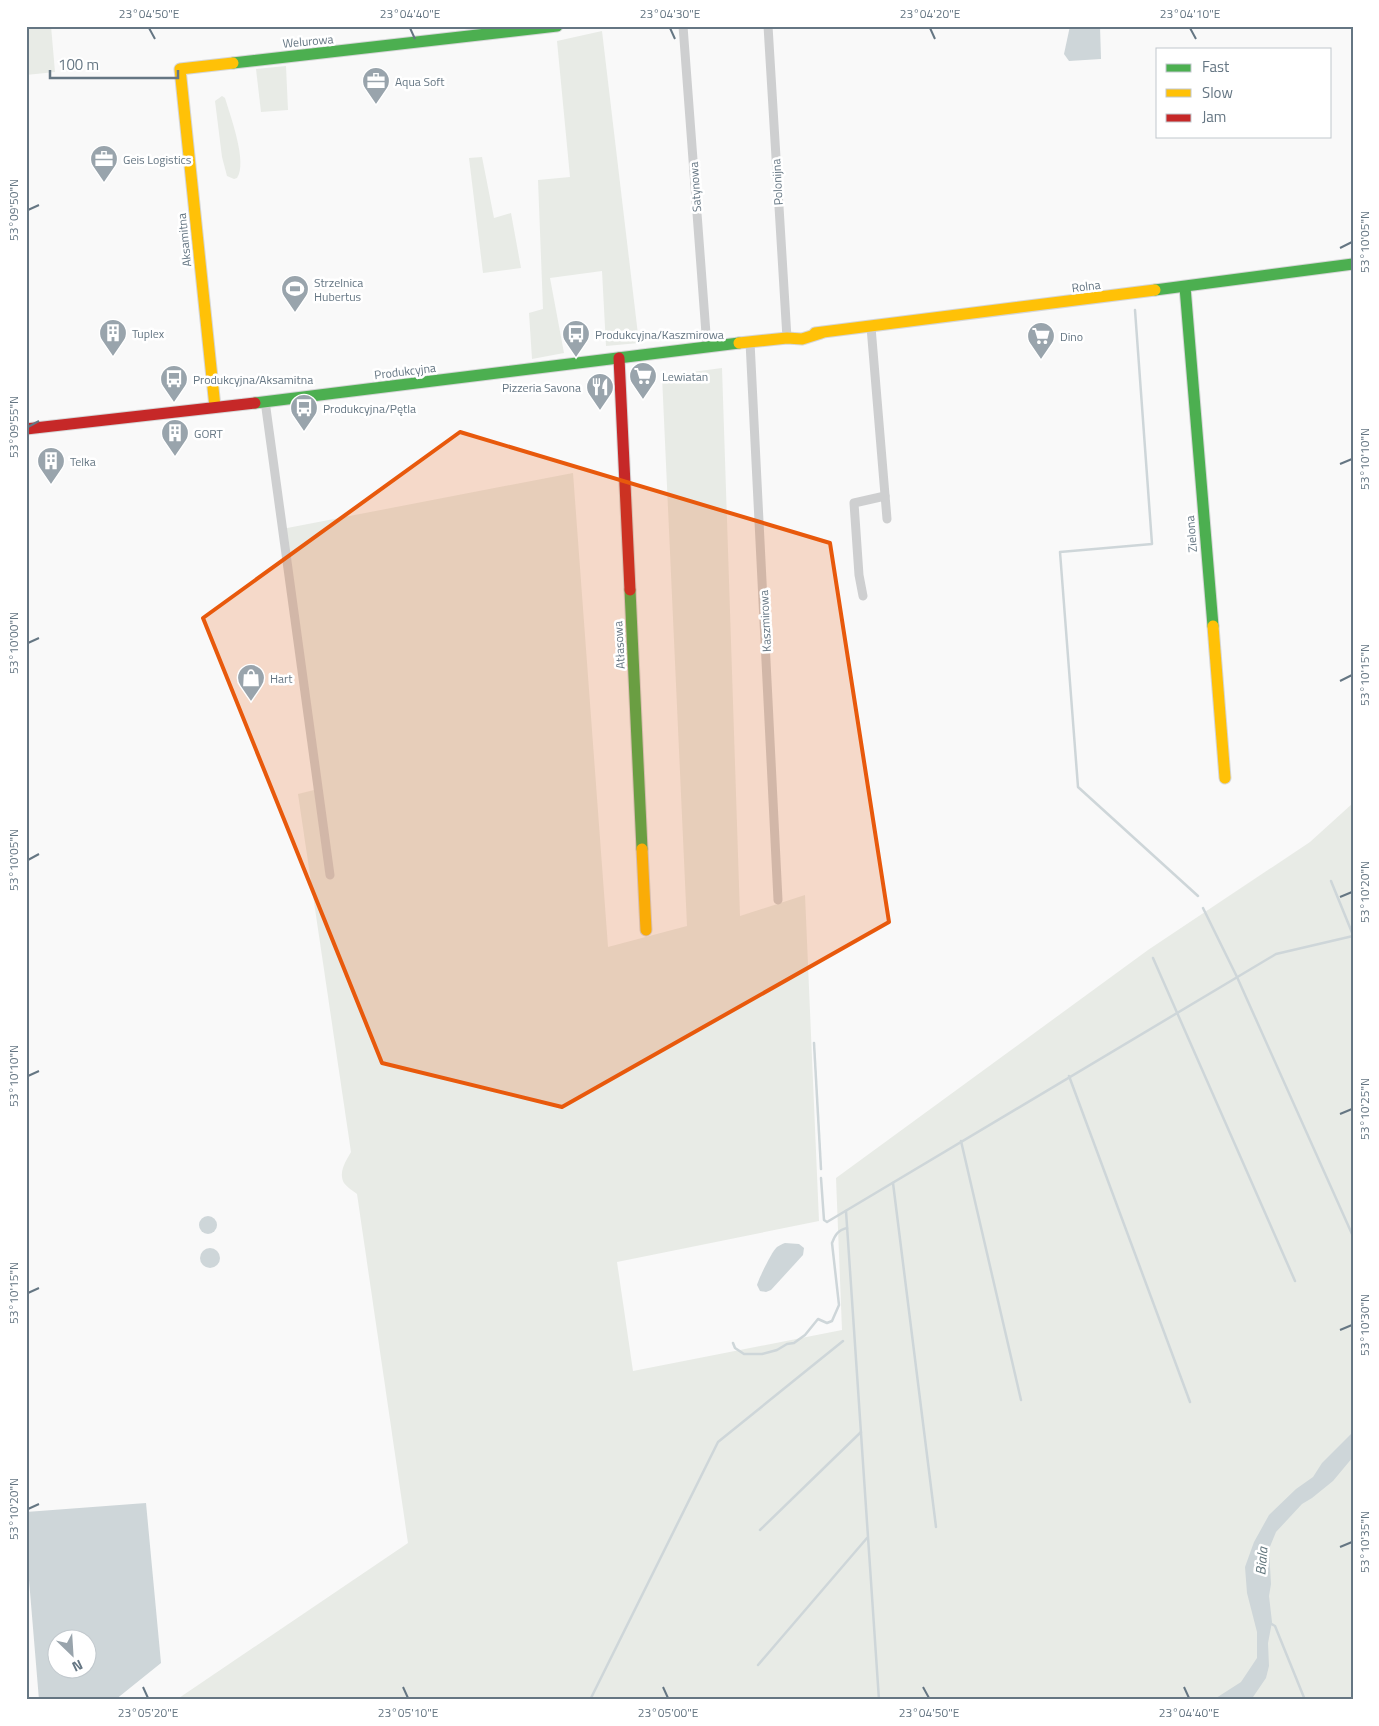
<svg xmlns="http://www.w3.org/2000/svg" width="1379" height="1726" viewBox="0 0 1379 1726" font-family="'Titillium Web',sans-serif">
	<rect width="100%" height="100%" fill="#f9f9f9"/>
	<g fill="#e8ebe6">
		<polygon points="26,26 51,26 55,72 26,75"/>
		<polygon points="602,31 639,343 606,346 602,271 550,278 564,353 532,359 529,313 543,309 538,180 570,177 557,41"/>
		<polygon points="286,66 288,110 261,112 256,69"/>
		<path d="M222 96 225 98C230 115 248 163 237 178L234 179 227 176 222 157 215 101Z"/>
		<polygon points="482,157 494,218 511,213 521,268 483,273 469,158"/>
		<path d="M722 368 740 916 805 895 819 1221 617 1262 633 1371 842 1330 836 1178 1148 950 1310 842 1353 803V1700H176L408 1543 357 1194C353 1191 347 1187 344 1183 338 1172 346 1161 351 1152L298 794 318 789 282 529 573 473 608 947 687 926 662 376Z"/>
	</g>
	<g fill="#ced6d9" fill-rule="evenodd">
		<polygon points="1070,26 1100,26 1101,59 1069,61 1064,54"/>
		<circle cx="208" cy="1225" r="9"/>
		<path d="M785 1243 799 1244 804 1248 803 1255 771 1290 766 1292 760 1291 757 1285C759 1278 772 1251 777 1247 780 1245 782 1244 785 1243Z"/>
		<circle cx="210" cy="1258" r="10"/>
		<polygon points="1353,1432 1353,1457 1333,1481 1312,1498 1302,1504 1276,1532 1269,1549 1271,1584 1269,1596 1272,1622 1268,1643 1269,1666 1266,1678 1251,1700 1213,1700 1241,1682 1257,1658 1257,1632 1247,1593 1245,1567 1254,1542 1269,1515 1296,1489 1313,1477 1322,1463"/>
		<path d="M146 1503 161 1663 115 1700H39L26 1544V1512ZM88 1638V1668H58V1638Z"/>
	</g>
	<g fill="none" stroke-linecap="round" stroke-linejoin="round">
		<g stroke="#ced6d9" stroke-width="2.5">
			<polyline points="1135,310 1152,544 1060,552 1078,787 1198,896"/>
			<polyline points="1331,881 1353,935"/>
			<polyline points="1203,908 1237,977 1352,1234"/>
			<polyline points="1153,958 1295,1281"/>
			<polyline points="814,1043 821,1169"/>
			<polyline points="1069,1076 1190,1402"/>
			<polyline points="961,1141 1021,1400"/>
			<polyline points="821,1178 824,1220 827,1222 1276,954 1353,936"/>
			<polyline points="893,1183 936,1527"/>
			<polyline points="846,1211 879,1700"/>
			<path d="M733 1343 735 1348 744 1354H762L777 1350 787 1344 794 1343 805 1335 818 1319 827 1323 832 1321 839 1305 832 1243C835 1235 838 1230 847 1228"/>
			<polyline points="760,1530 861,1432"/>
			<polyline points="1270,1623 1275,1626 1305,1700"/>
			<polyline points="758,1665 867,1538"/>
			<polyline points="590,1700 718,1442 843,1341"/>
		</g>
		<defs>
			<g id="fast">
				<polyline points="233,63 557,26"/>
				<polyline points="1185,287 1213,626"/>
				<polyline points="1155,290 1353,264"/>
				<polyline points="255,403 739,343"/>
				<polyline points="630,590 642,849"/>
			</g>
			<g id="slow">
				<polyline points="815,333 1155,290"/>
				<polyline points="739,343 787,338 802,339 821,333"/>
				<polyline points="215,407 180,69 233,63"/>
				<polyline points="1213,626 1225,778"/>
				<polyline points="642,849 646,930"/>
			</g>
			<g id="jam">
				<polyline points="619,358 630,590"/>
				<polyline points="26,429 255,403"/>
			</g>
		</defs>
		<use href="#fast" stroke="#d5d6d7" stroke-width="13"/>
		<use href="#slow" stroke="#d5d6d7" stroke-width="13"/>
		<use href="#jam" stroke="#d5d6d7" stroke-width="13"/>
		<g stroke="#cecfd0" stroke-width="9">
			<polyline points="683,26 707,347"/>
			<polyline points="768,26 787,338"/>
			<polyline points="871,327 887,519"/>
			<polyline points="750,342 778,900"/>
			<polyline points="265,401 330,875"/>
			<polyline points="863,596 859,575 854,503 885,496"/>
		</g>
		<use href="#fast" stroke="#4caf50" stroke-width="11"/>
		<use href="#slow" stroke="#ffc107" stroke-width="11"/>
		<use href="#jam" stroke="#c62828" stroke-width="11"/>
	</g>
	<path fill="#e8590c" fill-opacity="0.2" stroke="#e8590c" stroke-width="4" stroke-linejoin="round" d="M460 432 830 543 889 922 562 1107 382 1063 203 618Z"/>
	<path fill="none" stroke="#657683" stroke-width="2" d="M149 28 155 39M410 28 415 39M670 28 675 39M930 28 935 39M1190 28 1196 39M28 210 39 205M1340 248 1352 242M28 427 39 421M1340 464 1352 459M28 643 39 638M1340 681 1352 675M28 860 39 854M1340 897 1352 892M28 1076 39 1071M1340 1114 1352 1109M28 1293 39 1288M1340 1330 1352 1325M28 1509 39 1504M1340 1547 1352 1542M143 1687 148 1698M403 1687 408 1698M663 1687 668 1698M923 1687 929 1698M1184 1687 1189 1698"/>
	<defs>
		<symbol id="office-pin" viewBox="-11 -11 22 30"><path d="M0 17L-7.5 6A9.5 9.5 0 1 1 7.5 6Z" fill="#99a4ac" stroke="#fff"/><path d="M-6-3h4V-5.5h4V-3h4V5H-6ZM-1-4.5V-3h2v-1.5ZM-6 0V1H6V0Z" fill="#fff"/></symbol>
		<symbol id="stadium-pin" viewBox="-11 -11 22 30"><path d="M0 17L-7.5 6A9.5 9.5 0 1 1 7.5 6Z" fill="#99a4ac" stroke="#fff"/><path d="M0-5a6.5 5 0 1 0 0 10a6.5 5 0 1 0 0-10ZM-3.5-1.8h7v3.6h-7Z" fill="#fff"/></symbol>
		<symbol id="building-pin" viewBox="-11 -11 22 30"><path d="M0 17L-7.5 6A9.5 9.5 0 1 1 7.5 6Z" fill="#99a4ac" stroke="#fff"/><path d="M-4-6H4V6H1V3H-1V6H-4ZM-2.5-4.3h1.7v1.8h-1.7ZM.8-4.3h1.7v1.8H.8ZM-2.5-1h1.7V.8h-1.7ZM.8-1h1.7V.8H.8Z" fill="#fff"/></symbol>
		<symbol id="bus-pin" viewBox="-11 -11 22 30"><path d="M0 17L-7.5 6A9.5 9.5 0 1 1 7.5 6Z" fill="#99a4ac" stroke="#fff"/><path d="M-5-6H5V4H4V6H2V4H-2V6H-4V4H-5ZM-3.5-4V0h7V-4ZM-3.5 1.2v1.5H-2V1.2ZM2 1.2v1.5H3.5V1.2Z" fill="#fff"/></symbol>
		<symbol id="supermarket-pin" viewBox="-11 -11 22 30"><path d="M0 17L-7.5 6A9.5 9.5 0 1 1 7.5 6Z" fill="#99a4ac" stroke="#fff"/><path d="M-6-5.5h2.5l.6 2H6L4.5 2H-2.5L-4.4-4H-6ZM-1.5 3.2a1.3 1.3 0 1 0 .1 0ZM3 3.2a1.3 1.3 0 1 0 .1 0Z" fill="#fff"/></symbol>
		<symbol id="restaurant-pin" viewBox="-11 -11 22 30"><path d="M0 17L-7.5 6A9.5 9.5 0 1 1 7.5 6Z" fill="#99a4ac" stroke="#fff"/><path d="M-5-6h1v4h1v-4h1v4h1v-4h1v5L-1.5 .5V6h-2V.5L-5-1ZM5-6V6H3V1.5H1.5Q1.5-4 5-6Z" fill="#fff"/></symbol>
		<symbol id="shop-pin" viewBox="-11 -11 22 30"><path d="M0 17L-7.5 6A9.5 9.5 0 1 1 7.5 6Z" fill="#99a4ac" stroke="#fff"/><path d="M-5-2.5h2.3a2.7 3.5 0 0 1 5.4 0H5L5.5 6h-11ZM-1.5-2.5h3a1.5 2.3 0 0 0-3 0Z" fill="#fff"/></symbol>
	</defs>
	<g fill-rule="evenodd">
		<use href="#office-pin" x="360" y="65" width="32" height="43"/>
		<use href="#office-pin" x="88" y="143" width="32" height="43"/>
		<use href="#stadium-pin" x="279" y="273" width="32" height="43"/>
		<use href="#building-pin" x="97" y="317" width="32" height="43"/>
		<use href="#bus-pin" x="560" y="318" width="32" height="43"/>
		<use href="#supermarket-pin" x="1025" y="320" width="32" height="43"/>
		<use href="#supermarket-pin" x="627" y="360" width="32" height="43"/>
		<use href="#bus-pin" x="158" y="363" width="32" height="43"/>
		<use href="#restaurant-pin" x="584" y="371" width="32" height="43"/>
		<use href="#bus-pin" x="288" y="392" width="32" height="43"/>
		<use href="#building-pin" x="159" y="417" width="32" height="43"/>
		<use href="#building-pin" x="35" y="445" width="32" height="43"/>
		<use href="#shop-pin" x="235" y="662" width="32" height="43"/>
	</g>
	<g text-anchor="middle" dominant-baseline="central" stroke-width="5" stroke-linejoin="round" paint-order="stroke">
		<g font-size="12" fill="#657683" stroke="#fff">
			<text transform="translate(308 41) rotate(-5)">Welurowa</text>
			<text transform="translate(777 182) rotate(-93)">Polonijna</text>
			<text transform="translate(695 187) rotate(-94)">Satynowa</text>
			<text transform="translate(184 240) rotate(-96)">Aksamitna</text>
			<text transform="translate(1086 286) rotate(-7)">Rolna</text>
			<text transform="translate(405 371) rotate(-7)">Produkcyjna</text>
			<text transform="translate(1191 534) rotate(-95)">Zielona</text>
			<text transform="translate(765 621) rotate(-93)">Kaszmirowa</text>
			<text transform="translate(619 645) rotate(-93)">Atłasowa</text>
		</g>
		<g font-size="12" fill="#657683" stroke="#fff" text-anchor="start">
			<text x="395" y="81">Aqua Soft</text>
			<text x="123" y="159">Geis Logistics</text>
			<text x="314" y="282">Strzelnica<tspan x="314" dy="14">Hubertus</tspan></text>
			<text x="132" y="333">Tuplex</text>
			<text x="595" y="334">Produkcyjna/Kaszmirowa</text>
			<text x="1060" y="336">Dino</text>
			<text x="662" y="376">Lewiatan</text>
			<text x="193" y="379">Produkcyjna/Aksamitna</text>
			<text x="581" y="387" text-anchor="end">Pizzeria Savona</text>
			<text x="323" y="408">Produkcyjna/Pętla</text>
			<text x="194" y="433">GORT</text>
			<text x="70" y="461">Telka</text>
			<text x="270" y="678">Hart</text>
		</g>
		<g font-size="14" font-style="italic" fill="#60757c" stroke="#fff">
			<text transform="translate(1261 1561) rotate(-85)">Biala</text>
		</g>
	</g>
	<rect width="1379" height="1726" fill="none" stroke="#ffffff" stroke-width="55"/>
	<rect x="1156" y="48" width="175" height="90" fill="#ffffff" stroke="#c1c8cd"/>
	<rect x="1166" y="64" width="25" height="8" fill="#4caf50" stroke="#c1c8cd"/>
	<text x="1202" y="72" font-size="15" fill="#657683">Fast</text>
	<rect x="1166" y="89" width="25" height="8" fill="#ffc107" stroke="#c1c8cd"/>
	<text x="1202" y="98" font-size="15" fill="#657683">Slow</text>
	<rect x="1166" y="114" width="25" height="8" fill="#c62828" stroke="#c1c8cd"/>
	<text x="1202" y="122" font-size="15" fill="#657683">Jam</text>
	<g transform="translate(72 1654) rotate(155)"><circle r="24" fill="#ffffff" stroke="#c1c8cd"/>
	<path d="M0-4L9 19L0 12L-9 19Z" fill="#99a4ac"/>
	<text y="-8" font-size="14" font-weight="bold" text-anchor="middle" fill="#657683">N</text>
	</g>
	<path d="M50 70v8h128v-8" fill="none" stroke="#657683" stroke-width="2.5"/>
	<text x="58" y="70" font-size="15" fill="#657683" stroke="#ffffff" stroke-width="4" paint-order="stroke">100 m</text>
	<rect x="28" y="28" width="1324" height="1670" fill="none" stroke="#657683" stroke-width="2"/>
	<g font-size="12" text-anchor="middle" fill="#657683">
		<text x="149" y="18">23°04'50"E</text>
		<text x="410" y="18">23°04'40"E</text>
		<text x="670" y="18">23°04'30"E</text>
		<text x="930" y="18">23°04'20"E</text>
		<text x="1190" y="18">23°04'10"E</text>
		<text transform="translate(14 210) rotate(-90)" y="4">53°09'50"N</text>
		<text transform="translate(1365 242) rotate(-90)" y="4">53°10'05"N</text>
		<text transform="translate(14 427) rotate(-90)" y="4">53°09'55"N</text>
		<text transform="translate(1365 459) rotate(-90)" y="4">53°10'10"N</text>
		<text transform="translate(14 643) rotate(-90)" y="4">53°10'00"N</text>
		<text transform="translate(1365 675) rotate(-90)" y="4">53°10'15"N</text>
		<text transform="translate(14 860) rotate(-90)" y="4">53°10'05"N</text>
		<text transform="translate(1365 892) rotate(-90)" y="4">53°10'20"N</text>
		<text transform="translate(14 1076) rotate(-90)" y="4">53°10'10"N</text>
		<text transform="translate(1365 1109) rotate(-90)" y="4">53°10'25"N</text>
		<text transform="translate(14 1293) rotate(-90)" y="4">53°10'15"N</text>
		<text transform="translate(1365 1325) rotate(-90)" y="4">53°10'30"N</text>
		<text transform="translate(14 1509) rotate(-90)" y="4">53°10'20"N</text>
		<text transform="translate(1365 1542) rotate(-90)" y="4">53°10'35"N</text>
		<text x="148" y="1717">23°05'20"E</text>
		<text x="408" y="1717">23°05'10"E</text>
		<text x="668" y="1717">23°05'00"E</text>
		<text x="929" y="1717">23°04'50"E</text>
		<text x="1189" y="1717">23°04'40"E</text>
	</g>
</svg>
